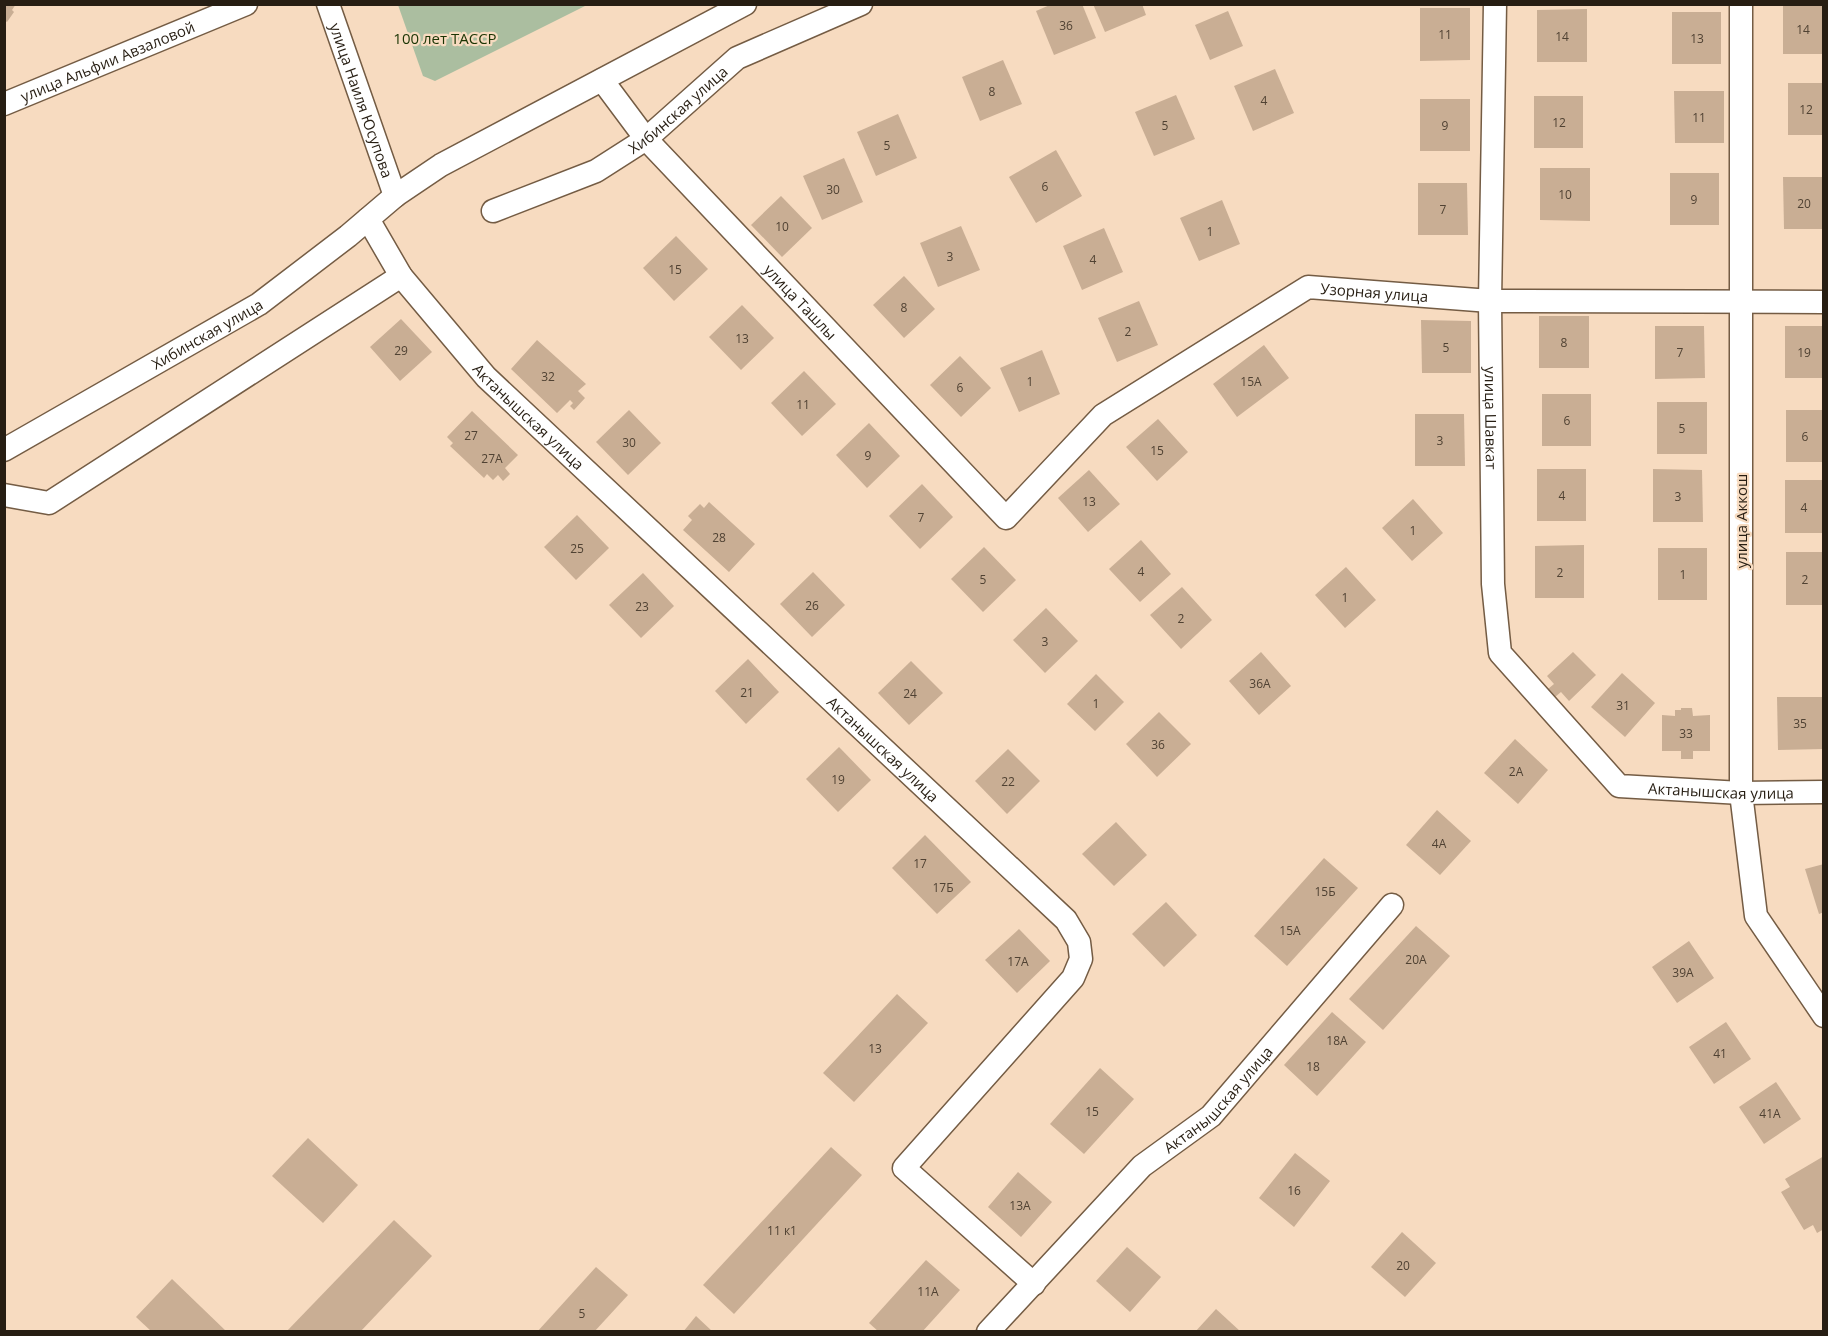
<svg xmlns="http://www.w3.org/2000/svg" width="1828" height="1336" viewBox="0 0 1828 1336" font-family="'Open Sans',sans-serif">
	<rect width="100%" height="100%" fill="#f7dbc0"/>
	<polygon fill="#abbea0" points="398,5 398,4 587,5 435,81 423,76"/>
	<g fill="#c9ae94">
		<polygon points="4,4 16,4 12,10 14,12 7,22 4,20"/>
		<polygon points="1052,4 1082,4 1096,38 1054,55 1036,11"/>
		<polygon points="1093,4 1142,4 1146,15 1105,32"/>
		<rect x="1783" y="4" width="41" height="50"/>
		<polygon points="1420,8 1470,8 1470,60 1420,61"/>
		<polygon points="1587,9 1587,62 1537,62 1537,10"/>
		<polygon points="1228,11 1243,46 1210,60 1195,25"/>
		<rect x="1672" y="12" width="49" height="52"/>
		<polygon points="1003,60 1022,104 980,121 962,77"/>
		<polygon points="1275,69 1294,113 1253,131 1234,86"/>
		<rect x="1788" y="83" width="36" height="52"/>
		<polygon points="1674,91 1724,91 1724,143 1675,143"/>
		<polygon points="1176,95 1195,139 1154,156 1135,112"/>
		<rect x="1534" y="96" width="49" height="52"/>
		<rect x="1420" y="99" width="50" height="52"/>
		<polygon points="898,114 917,158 876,176 857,132"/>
		<polygon points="1056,150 1082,196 1036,223 1009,177"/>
		<polygon points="844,158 863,202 822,220 803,176"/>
		<polygon points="1540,168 1590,168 1590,221 1540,220"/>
		<rect x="1670" y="173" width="49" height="52"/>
		<polygon points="1783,177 1824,177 1824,229 1784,229"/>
		<polygon points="1418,183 1467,183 1468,235 1418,235"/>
		<polygon points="781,196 812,228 782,257 751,225"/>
		<polygon points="1222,200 1240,244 1199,261 1180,218"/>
		<polygon points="961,226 980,270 938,287 920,243"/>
		<polygon points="1104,228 1123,272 1082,290 1063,246"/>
		<polygon points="676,236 708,269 674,301 643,268"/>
		<polygon points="904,276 935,309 904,338 873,305"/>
		<polygon points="1139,301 1158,345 1117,362 1098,318"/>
		<polygon points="742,305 774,338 741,370 709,337"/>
		<rect x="1539" y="316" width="50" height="52"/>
		<polygon points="401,319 432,352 400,381 370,347"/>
		<polygon points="1421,320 1471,321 1471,373 1422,373"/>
		<polygon points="1655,326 1704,326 1705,378 1655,379"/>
		<rect x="1785" y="326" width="39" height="52"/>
		<polygon points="537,340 586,384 578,391 585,398 574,410 570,406 573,403 570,400 557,413 511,369"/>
		<polygon points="1264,345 1289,378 1237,417 1213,384"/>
		<polygon points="1042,350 1060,394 1019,412 1000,368"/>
		<polygon points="960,356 991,388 961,417 930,385"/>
		<polygon points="804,371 836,404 802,436 771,403"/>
		<rect x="1542" y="394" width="49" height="52"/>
		<rect x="1657" y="402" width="50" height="52"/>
		<polygon points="629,410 661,443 628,475 596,442"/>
		<rect x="1786" y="410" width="38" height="52"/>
		<polygon points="472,411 518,455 505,468 510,474 503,481 498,475 493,480 487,474 484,478 450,446 453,443 447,437"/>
		<polygon points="1415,414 1464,414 1465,466 1415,466"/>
		<polygon points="1158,419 1188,452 1157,481 1126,447"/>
		<polygon points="869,423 900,456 867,488 836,455"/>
		<rect x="1537" y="469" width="49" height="52"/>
		<polygon points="1653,469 1702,470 1703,522 1653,522"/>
		<polygon points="1089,470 1120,504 1088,532 1058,498"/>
		<rect x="1785" y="480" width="39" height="53"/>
		<polygon points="922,484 953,517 920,549 889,516"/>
		<polygon points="1413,499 1443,533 1412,561 1382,528"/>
		<polygon points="709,502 755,544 729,572 683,530 692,520 688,516 700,504 704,508"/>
		<polygon points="577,515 609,548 576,580 544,547"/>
		<polygon points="1141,540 1171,574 1140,602 1109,569"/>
		<polygon points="1584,545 1584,598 1535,598 1535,546"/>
		<polygon points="984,547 1016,580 983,612 951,579"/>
		<rect x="1658" y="548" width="49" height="52"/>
		<rect x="1786" y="552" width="38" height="53"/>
		<polygon points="1346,567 1376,600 1345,628 1315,595"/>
		<polygon points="813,572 845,605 812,637 780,604"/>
		<polygon points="643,573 674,606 641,638 609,605"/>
		<polygon points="1182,587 1212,620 1181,649 1150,615"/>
		<polygon points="1046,608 1078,641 1045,673 1013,640"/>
		<polygon points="1261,652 1291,686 1259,715 1229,681"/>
		<polygon points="1573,652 1596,675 1569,701 1561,692 1555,697 1548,689 1554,684 1547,676"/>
		<polygon points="748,659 779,692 746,724 715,691"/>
		<polygon points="911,661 943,693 909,725 878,693"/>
		<polygon points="1622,673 1655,703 1625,737 1591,707"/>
		<polygon points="1096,674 1124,702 1095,731 1067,704"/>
		<polygon points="1777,697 1824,697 1824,749 1778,750"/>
		<polygon points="1681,708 1692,708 1693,716 1710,715 1710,751 1693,751 1693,759 1681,759 1681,751 1662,751 1662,715 1675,716 1675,710 1681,710"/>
		<polygon points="1159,712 1191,744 1157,777 1126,744"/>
		<polygon points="1515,739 1548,770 1518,804 1484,773"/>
		<polygon points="839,747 871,780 838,812 806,779"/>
		<polygon points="1008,749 1040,781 1007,814 975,781"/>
		<polygon points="1437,810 1471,841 1440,875 1406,845"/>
		<polygon points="1116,822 1147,855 1114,886 1082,854"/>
		<polygon points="925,835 971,882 937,914 892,868"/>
		<polygon points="1324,858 1358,888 1287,966 1254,936"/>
		<polygon points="1824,864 1824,912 1819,914 1805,869"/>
		<polygon points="1166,902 1197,935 1164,967 1132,934"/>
		<polygon points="1416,926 1450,956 1383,1030 1349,999"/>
		<polygon points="1019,929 1050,961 1017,993 985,960"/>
		<polygon points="1689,941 1714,978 1677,1003 1652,967"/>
		<polygon points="897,994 928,1023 854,1102 823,1073"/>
		<polygon points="1332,1012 1366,1042 1317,1096 1284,1065"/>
		<polygon points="1726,1022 1751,1059 1714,1084 1689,1047"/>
		<polygon points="1100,1068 1134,1099 1084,1154 1050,1124"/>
		<polygon points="1776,1082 1801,1119 1764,1144 1739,1107"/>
		<polygon points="308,1138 358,1185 323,1223 272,1176"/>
		<polygon points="831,1147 862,1175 734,1314 703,1285"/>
		<polygon points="1295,1153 1330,1181 1294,1227 1259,1198"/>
		<polygon points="1824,1156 1824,1229 1817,1233 1813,1225 1804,1230 1781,1192 1790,1187 1785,1179"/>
		<polygon points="1018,1172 1052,1202 1021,1237 988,1207"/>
		<polygon points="394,1220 432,1256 360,1332 286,1332"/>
		<polygon points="1402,1232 1436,1263 1405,1297 1371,1267"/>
		<polygon points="1127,1247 1161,1277 1130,1312 1096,1281"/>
		<polygon points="926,1260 960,1290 922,1332 879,1332 869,1323"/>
		<polygon points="596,1267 628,1295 594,1332 537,1332"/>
		<polygon points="172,1279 227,1332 152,1332 136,1317"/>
		<polygon points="1216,1309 1241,1332 1195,1332"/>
		<polygon points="696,1316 713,1332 683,1332"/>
	</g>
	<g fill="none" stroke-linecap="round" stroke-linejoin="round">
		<defs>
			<g id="minor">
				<path id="s1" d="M328 4 395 196"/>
				<path id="s2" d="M1495 4 1490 301 1493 584 1500 653 1619 786 1741 793 1824 792"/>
				<polyline points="1741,4 1741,793 1756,916 1824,1016"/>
				<path id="s3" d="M602 80 646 139 1006 518 1103 415 1308 287 1490 301 1824 302"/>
				<path id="s4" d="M4 104 246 4"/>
				<path id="s5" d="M493 211 596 171 646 139 737 58 861 4"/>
				<path id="s6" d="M368 219 401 276 486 377 1066 920 1079 942 1081 959 1073 978 904 1168 1034 1284"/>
				<path id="s7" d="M4 450 259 304 348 236 395 196 441 165 745 4"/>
				<polyline points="4,495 49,503 401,276"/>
				<path id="s8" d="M988 1332 1142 1166 1211 1116 1392 905"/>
			</g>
		</defs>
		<use href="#minor" stroke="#745c44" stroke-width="25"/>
		<use href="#minor" stroke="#fff" stroke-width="22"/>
	</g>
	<g text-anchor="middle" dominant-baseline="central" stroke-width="4.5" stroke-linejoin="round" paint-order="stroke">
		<g font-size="12" fill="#504233">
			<text x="1066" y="25">36</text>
			<text x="1803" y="29">14</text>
			<text x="1445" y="34">11</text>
			<text x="1562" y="36">14</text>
			<text x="1697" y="38">13</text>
			<text x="992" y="91">8</text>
			<text x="1264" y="100">4</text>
			<text x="1806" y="109">12</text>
			<text x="1699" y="117">11</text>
			<text x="1559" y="122">12</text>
			<text x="1165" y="125">5</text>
			<text x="1445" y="125">9</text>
			<text x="887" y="145">5</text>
			<text x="1045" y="186">6</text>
			<text x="833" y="189">30</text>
			<text x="1565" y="194">10</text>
			<text x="1694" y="199">9</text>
			<text x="1804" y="203">20</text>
			<text x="1443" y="209">7</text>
			<text x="782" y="226">10</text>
			<text x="1210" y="231">1</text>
			<text x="950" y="256">3</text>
			<text x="1093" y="259">4</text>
			<text x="675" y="269">15</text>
			<text x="904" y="307">8</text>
			<text x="1128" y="331">2</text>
			<text x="742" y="338">13</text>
			<text x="1564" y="342">8</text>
			<text x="1446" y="347">5</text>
			<text x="401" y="350">29</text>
			<text x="1680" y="352">7</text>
			<text x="1804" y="352">19</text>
			<text x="548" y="376">32</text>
			<text x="1030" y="381">1</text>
			<text x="1251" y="381">15А</text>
			<text x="960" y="387">6</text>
			<text x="803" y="404">11</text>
			<text x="1567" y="420">6</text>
			<text x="1682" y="428">5</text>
			<text x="471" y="435">27</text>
			<text x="1805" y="436">6</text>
			<text x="1440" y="440">3</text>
			<text x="629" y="442">30</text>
			<text x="1157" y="450">15</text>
			<text x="868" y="455">9</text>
			<text x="492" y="458">27А</text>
			<text x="1562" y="495">4</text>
			<text x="1678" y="496">3</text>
			<text x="1089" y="501">13</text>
			<text x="1804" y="507">4</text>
			<text x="921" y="517">7</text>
			<text x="1413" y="530">1</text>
			<text x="719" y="537">28</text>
			<text x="577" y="548">25</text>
			<text x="1141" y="571">4</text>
			<text x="1560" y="572">2</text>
			<text x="1683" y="574">1</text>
			<text x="983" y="579">5</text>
			<text x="1805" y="579">2</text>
			<text x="1345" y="597">1</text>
			<text x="812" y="605">26</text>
			<text x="642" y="606">23</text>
			<text x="1181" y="618">2</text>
			<text x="1045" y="641">3</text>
			<text x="1260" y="683">36А</text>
			<text x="747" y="692">21</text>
			<text x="910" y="693">24</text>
			<text x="1096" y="703">1</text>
			<text x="1623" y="705">31</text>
			<text x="1800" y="723">35</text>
			<text x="1686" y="733">33</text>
			<text x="1158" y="744">36</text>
			<text x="1516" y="771">2А</text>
			<text x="838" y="779">19</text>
			<text x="1008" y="781">22</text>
			<text x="1439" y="843">4А</text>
			<text x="920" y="863">17</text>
			<text x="943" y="887">17Б</text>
			<text x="1325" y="891">15Б</text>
			<text x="1290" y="930">15А</text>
			<text x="1416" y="959">20А</text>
			<text x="1018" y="961">17А</text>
			<text x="1683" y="972">39А</text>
			<text x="1337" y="1040">18А</text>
			<text x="875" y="1048">13</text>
			<text x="1720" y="1053">41</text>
			<text x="1313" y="1066">18</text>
			<text x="1092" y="1111">15</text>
			<text x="1770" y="1113">41А</text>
			<text x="1294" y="1190">16</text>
			<text x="1020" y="1205">13А</text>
			<text x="782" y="1230">11 к1</text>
			<text x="1403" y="1265">20</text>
			<text x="928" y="1291">11А</text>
			<text x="582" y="1313">5</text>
		</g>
		<g font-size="15" fill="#1a3403" stroke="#f7dbc0">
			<text x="445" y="38">100 лет ТАССР</text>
		</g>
		<g font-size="15" fill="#271e13" stroke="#f7dbc0">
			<text stroke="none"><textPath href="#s4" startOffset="112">улица Альфии Авзаловой</textPath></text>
			<text stroke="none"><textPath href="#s1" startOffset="102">улица Наиля Юсупова</textPath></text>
			<text stroke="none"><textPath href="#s5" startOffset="213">Хибинская улица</textPath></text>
			<text stroke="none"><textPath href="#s3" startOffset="1046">Узорная улица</textPath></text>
			<text stroke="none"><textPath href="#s3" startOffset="298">улица Ташлы</textPath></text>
			<text stroke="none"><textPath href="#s7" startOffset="234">Хибинская улица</textPath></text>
			<text stroke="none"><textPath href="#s6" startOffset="256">Актанышская улица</textPath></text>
			<text stroke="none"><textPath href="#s2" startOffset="414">улица Шавкат</textPath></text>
			<text transform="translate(1741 521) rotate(-90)">улица Аккош</text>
			<text stroke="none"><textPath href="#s6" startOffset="742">Актанышская улица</textPath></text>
			<text stroke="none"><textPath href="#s2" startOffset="930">Актанышская улица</textPath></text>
			<text stroke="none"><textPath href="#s8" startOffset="328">Актанышская улица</textPath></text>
		</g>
	</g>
	<rect width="1828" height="1336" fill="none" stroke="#271e13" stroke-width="12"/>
</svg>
